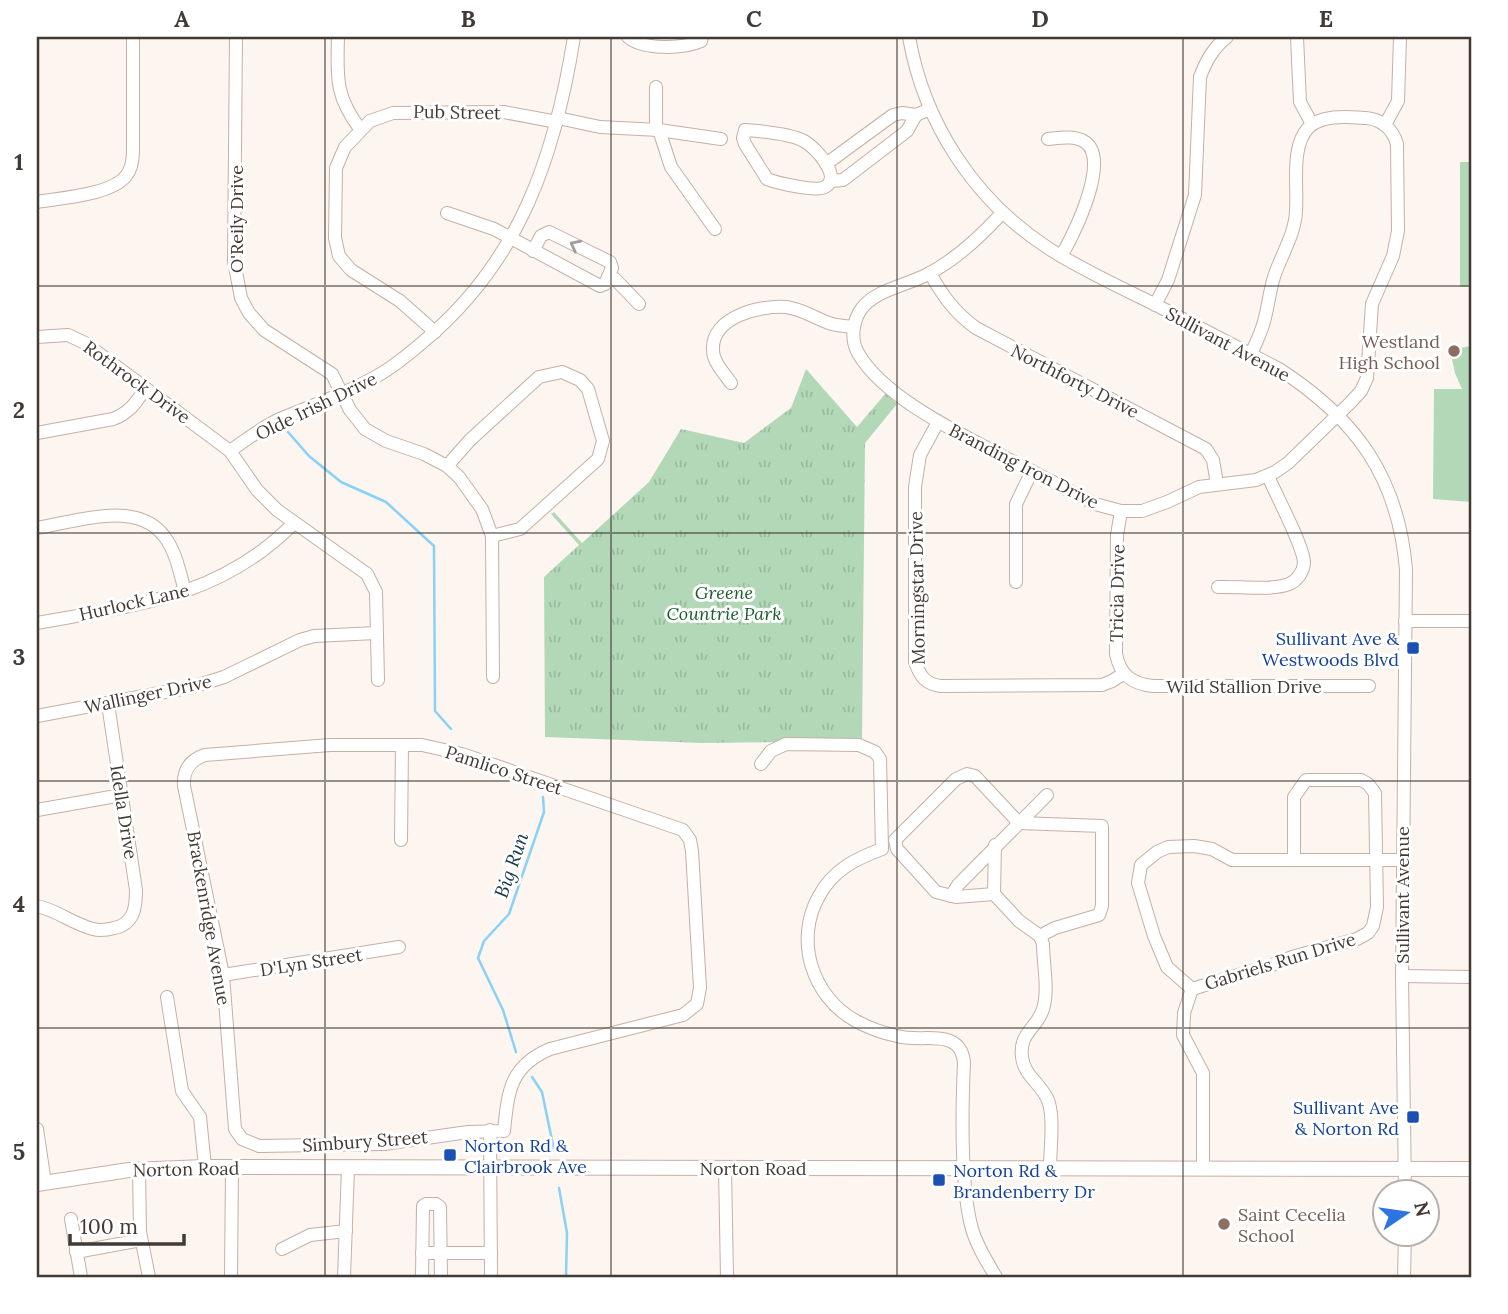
<svg xmlns="http://www.w3.org/2000/svg" width="1508" height="1314" viewBox="0 0 1508 1314" font-family="Lora,serif">
	<defs>
		<pattern id="park-tufts" width="24" height="20" patternUnits="userSpaceOnUse" patternTransform="scale(1.75)"><rect width="24" height="20" fill="#b2d8b8"/><path d="M3 7l-1-3M5 7V3M7 7l1-3M15 17l-1-3M17 17v-4M19 17l1-3" fill="none" stroke="#9aba9f"/></pattern>
	</defs>
	<rect width="100%" height="100%" fill="#fdf5f0"/>
	<polygon fill="url(#park-tufts)" points="806,369 857,427 886,393 897,404 865,443 862,741 701,743 545,737 544,577 579,545 551,514 554,512 582,543 649,482 681,429 744,443 791,408"/>
	<g fill="#b2d8b8">
		<rect x="1460" y="162" width="11" height="125"/>
		<polygon points="1471,346 1471,502 1433,499 1434,389 1462,389 1455,373 1450,350"/>
	</g>
	<g fill="none" stroke-linecap="round" stroke-linejoin="round">
		<g stroke="#88d1f7" stroke-width="2.5">
			<polyline points="288,432 309,456 341,482 386,502 434,546 435,711 451,729"/>
			<polyline points="516,1052 503,1010 478,958 484,941 509,914 544,812 543,797"/>
			<polyline points="532,1077 542,1092 554,1150"/>
			<polyline points="559,1188 567,1233 566,1277"/>
		</g>
		<defs>
			<g id="minor">
				<polyline points="236,37 234,261 241,298 249,313 264,330 332,374 350,410 365,429 386,441 424,454 447,466 459,477 482,509 492,536 493,677"/>
				<path d="M338 37C337 77 335 96 360 129"/>
				<path d="M628 37C643 50 683 49 701 41L702 37"/>
				<path d="M909 37C924 123 974 200 1048 248 1082 270 1120 287 1156 305 1197 326 1238 348 1279 369 1355 418 1398 476 1406 569L1402 976 1405 1192"/>
				<polyline points="1297,37 1300,102 1312,124"/>
				<polyline points="656,87 656,130"/>
				<polyline points="558,118 600,127 659,130 721,139"/>
				<polyline points="1385,125 1398,101 1400,37"/>
				<polyline points="659,130 671,167 715,229"/>
				<path d="M745 130C760 131 791 134 804 141 815 147 843 177 825 187 816 192 777 183 767 179L745 144 743 138Z"/>
				<path d="M1048 139C1059 138 1074 135 1085 142 1111 159 1074 235 1061 256"/>
				<polyline points="826,164 893,115 902,113 916,115 930,109"/>
				<polyline points="831,181 843,180 907,131 916,115"/>
				<path d="M37 202C60 198 111 195 126 176 132 169 133 159 133 150V37"/>
				<polyline points="447,213 494,229 600,286 605,284 612,268 610,262 549,232 541,236 533,251"/>
				<path d="M1002 213C981 236 957 259 928 274 908 285 877 289 862 308 853 320 850 339 858 353 883 397 957 432 1000 455 1032 471 1064 488 1095 504L1121 511H1142L1167 502 1199 487 1256 480 1275 472 1288 463 1351 402 1361 391 1367 378 1372 304 1393 256 1398 231 1397 144C1393 129 1381 119 1366 118 1349 117 1323 114 1309 127 1290 146 1298 186 1296 211 1295 235 1281 255 1274 277 1269 293 1268 309 1263 325 1260 335 1255 345 1251 354"/>
				<path d="M930 273C942 295 955 313 976 328L1206 449 1213 460 1217 484"/>
				<polyline points="608,277 615,279 639,304"/>
				<path d="M1155 305 1168 280 1195 195 1200 77C1206 61 1213 48 1227 37"/>
				<polyline points="435,332 400,301 351,270 339,256 335,238 336,168 345,147 370,121 393,113 504,112 557,122"/>
				<polyline points="37,337 68,335 85,343 230,451 257,490 277,510 367,574 376,592 378,680"/>
				<path d="M731 383C724 373 713 362 713 350 711 317 760 305 786 307 803 309 816 319 832 324 839 326 847 326 854 327"/>
				<path d="M938 422 920 455 915 487V662C920 676 925 684 941 686L1102 685 1112 681 1123 674"/>
				<path d="M37 433 113 419C129 413 136 403 145 389"/>
				<path d="M230 451C246 440 262 427 280 419 313 405 346 394 377 376 395 366 409 354 424 341 520 261 555 156 574 37"/>
				<polyline points="447,466 470,440 539,377 562,372 580,380 588,389 603,441 598,459 520,529 492,536"/>
				<path d="M1121 511 1117 535 1116 654C1120 675 1132 684 1153 686H1369"/>
				<path d="M37 528C75 522 136 499 164 536 176 551 180 574 185 591"/>
				<polyline points="1016,582 1016,504 1032,471"/>
				<path d="M1218 587C1237 586 1272 591 1289 584 1297 581 1304 571 1304 562 1303 545 1276 495 1268 476"/>
				<polyline points="1405,621 1471,621"/>
				<path d="M37 623C135 605 220 598 294 523"/>
				<polyline points="37,716 192,687 224,677 300,640 314,636 376,633"/>
				<path d="M330 745H422L462 754 683 830 690 840 692 851 700 988 697 1004 683 1015 550 1049C510 1066 508 1091 504 1131L468 1132 384 1144 259 1146 242 1139 235 1129 234 1116 223 975 184 786C183 770 190 760 205 755Z"/>
				<path d="M761 764 771 751 786 744 859 745 875 752 880 759 882 849C855 859 833 870 819 896 794 940 812 997 856 1021 869 1028 883 1033 897 1036 914 1041 934 1035 950 1041 960 1045 963 1053 964 1062 962 1108 960 1186 972 1229 977 1246 987 1262 996 1277"/>
				<polyline points="37,810 122,795"/>
				<polyline points="1019,823 1102,826 1102,906 1099,915 1055,928 1040,936"/>
				<polyline points="401,840 402,745"/>
				<polyline points="995,845 994,894 1019,921 1040,936"/>
				<polyline points="1294,858 1294,797 1306,780 1361,780 1368,784 1375,793 1377,907 1373,926 1368,933 1357,939 1292,957 1272,965 1192,989 1167,967 1154,936 1138,883 1141,865 1157,852 1168,847 1194,846 1212,849 1232,860 1402,860"/>
				<polyline points="994,894 956,897 936,892 897,849 895,840 956,779 967,774 975,776 1019,823"/>
				<polyline points="951,896 958,885 1047,795"/>
				<path d="M37 906C57 910 73 924 93 929 100 931 107 930 114 928 134 924 136 908 136 890L108 704"/>
				<path d="M1040 936 1043 944C1043 963 1049 990 1043 1009 1037 1029 1019 1032 1022 1057 1024 1075 1039 1082 1047 1098 1055 1114 1050 1149 1050 1168"/>
				<polyline points="223,975 399,947"/>
				<polyline points="1402,976 1471,977"/>
				<polyline points="1192,989 1184,1013 1183,1035 1203,1073 1203,1168"/>
				<polyline points="167,997 182,1091 200,1117 205,1167"/>
				<polyline points="37,1129 45,1183"/>
				<polyline points="490,1130 491,1277"/>
				<polyline points="725,1168 727,1277"/>
				<polyline points="139,1169 140,1232 149,1277"/>
				<polyline points="71,1219 81,1277"/>
				<polyline points="282,1249 310,1235 346,1231"/>
				<polyline points="76,1252 141,1240"/>
				<polyline points="422,1253 491,1253"/>
				<polyline points="231,1277 232,1168"/>
				<polyline points="344,1277 348,1168"/>
				<polyline points="422,1277 423,1206 426,1204 436,1204 440,1207 441,1277"/>
				<polyline points="1404,1277 1405,1234"/>
			</g>
			<polyline id="major" points="37,1184 129,1170 205,1167 1471,1169"/>
		</defs>
		<use href="#minor" stroke="#c5b0a5" stroke-width="14"/>
		<use href="#major" stroke="#c5b0a5" stroke-width="16"/>
		<use href="#minor" stroke="#fff" stroke-width="12"/>
		<use href="#major" stroke="#fff" stroke-width="14"/>
	</g>
	<defs><path id="oneway-chevron" d="M-2-3.5L2.5 0L-2 3.5" fill="none" stroke-width="1.6" stroke-linecap="round" stroke-linejoin="round" transform="scale(1.75)"/></defs>
	<use stroke="#a09c9a" href="#oneway-chevron" transform="translate(575 245) rotate(-153)"/>
	<path fill="none" stroke="#423a35" stroke-width="2" stroke-opacity="0.55" d="M325 37V1277M611 37V1277M897 37V1277M1183 37V1277M37 286H1471M37 533H1471M37 781H1471M37 1028H1471"/>
	<g fill="#8d6e63" stroke="#fff" stroke-width="2.5">
		<circle cx="1454" cy="351" r="7"/>
		<circle cx="1224" cy="1224" r="7"/>
	</g>
	<g fill="#1a4fb4" stroke="#fff" stroke-width="2.5">
		<rect x="1406" y="641" width="14" height="14" rx="3.5"/>
		<rect x="1406" y="1110" width="14" height="14" rx="3.5"/>
		<rect x="443" y="1148" width="14" height="14" rx="3.5"/>
		<rect x="932" y="1173" width="14" height="14" rx="3.5"/>
	</g>
	<g text-anchor="middle" dominant-baseline="central" stroke-width="6" stroke-linejoin="round" paint-order="stroke">
		<g font-size="18" fill="#423a35" stroke="#fff">
			<text transform="translate(457 112) rotate(1)">Pub Street</text>
			<text transform="translate(236 219) rotate(-90)">O'Reily Drive</text>
			<text transform="translate(1228 344) rotate(28)">Sullivant Avenue</text>
			<text transform="translate(1075 381) rotate(27)">Northforty Drive</text>
			<text transform="translate(137 382) rotate(36)">Rothrock Drive</text>
			<text transform="translate(316 406) rotate(-26)">Olde Irish Drive</text>
			<text transform="translate(1024 466) rotate(27)">Branding Iron Drive</text>
			<text transform="translate(917 588) rotate(-91)">Morningstar Drive</text>
			<text transform="translate(1117 593) rotate(-89)">Tricia Drive</text>
			<text transform="translate(134 602) rotate(-13)">Hurlock Lane</text>
			<text x="1244" y="686">Wild Stallion Drive</text>
			<text transform="translate(148 694) rotate(-12)">Wallinger Drive</text>
			<text transform="translate(504 770) rotate(18)">Pamlico Street</text>
			<text transform="translate(124 812) rotate(81)">Idella Drive</text>
			<text transform="translate(1402 895) rotate(-90)">Sullivant Avenue</text>
			<text transform="translate(209 918) rotate(80)">Brackenridge Avenue</text>
			<text transform="translate(1280 961) rotate(-17)">Gabriels Run Drive</text>
			<text transform="translate(311 962) rotate(-9)">D'Lyn Street</text>
			<text transform="translate(365 1141) rotate(-4)">Simbury Street</text>
			<text x="753" y="1168">Norton Road</text>
			<text transform="translate(186 1169) rotate(-1)">Norton Road</text>
		</g>
		<g font-size="18" fill="#785e54" stroke="#fff" text-anchor="end">
			<text x="1440" y="341">Westland<tspan x="1440" dy="21">High School</tspan></text>
			<text x="1238" y="1214" text-anchor="start">Saint Cecelia<tspan x="1238" dy="21">School</tspan></text>
		</g>
		<g font-size="18" font-style="italic" fill="#1d5c2f" stroke="#fff">
			<text x="724" y="592">Greene<tspan x="724" dy="21">Countrie Park</tspan></text>
		</g>
		<g font-size="18" fill="#164399" stroke="#fff" text-anchor="end">
			<text x="1399" y="638">Sullivant Ave &amp;<tspan x="1399" dy="21">Westwoods Blvd</tspan></text>
			<text x="1399" y="1107">Sullivant Ave<tspan x="1399" dy="21">&amp; Norton Rd</tspan></text>
			<text x="464" y="1145" text-anchor="start">Norton Rd &amp;<tspan x="464" dy="21">Clairbrook Ave</tspan></text>
			<text x="953" y="1170" text-anchor="start">Norton Rd &amp;<tspan x="953" dy="21">Brandenberry Dr</tspan></text>
		</g>
		<g font-size="19" font-style="italic" fill="#163748" stroke="#fff">
			<text transform="translate(511 865) rotate(-71)">Big Run</text>
		</g>
	</g>
	<rect width="1508" height="1314" fill="none" stroke="#ffffff" stroke-width="77"/>
	<g transform="translate(1406 1213) rotate(77)"><circle r="33" fill="#ffffff" stroke="#b3b0ae" stroke-width="2"/>
	<path d="M0-5L12 26L0 18L-12 26Z" fill="#2e74e1"/>
	<text y="-10" font-size="19" font-weight="bold" text-anchor="middle" fill="#423a35">N</text>
	</g>
	<path d="M70 1234v10h114v-10" fill="none" stroke="#423a35" stroke-width="3.5"/>
	<text x="80" y="1234" font-size="21" fill="#423a35" stroke="#ffffff" stroke-width="5" paint-order="stroke">100 m</text>
	<rect x="38" y="38" width="1432" height="1238" fill="none" stroke="#423a35" stroke-width="2.5"/>
	<g font-size="23" text-anchor="middle" font-weight="bold" fill="#423a35">
		<text x="182" y="27">A</text>
		<text x="468" y="27">B</text>
		<text x="754" y="27">C</text>
		<text x="1040" y="27">D</text>
		<text x="1326" y="27">E</text>
		<text x="19" y="170">1</text>
		<text x="19" y="418">2</text>
		<text x="19" y="665">3</text>
		<text x="19" y="912">4</text>
		<text x="19" y="1160">5</text>
	</g>
</svg>
